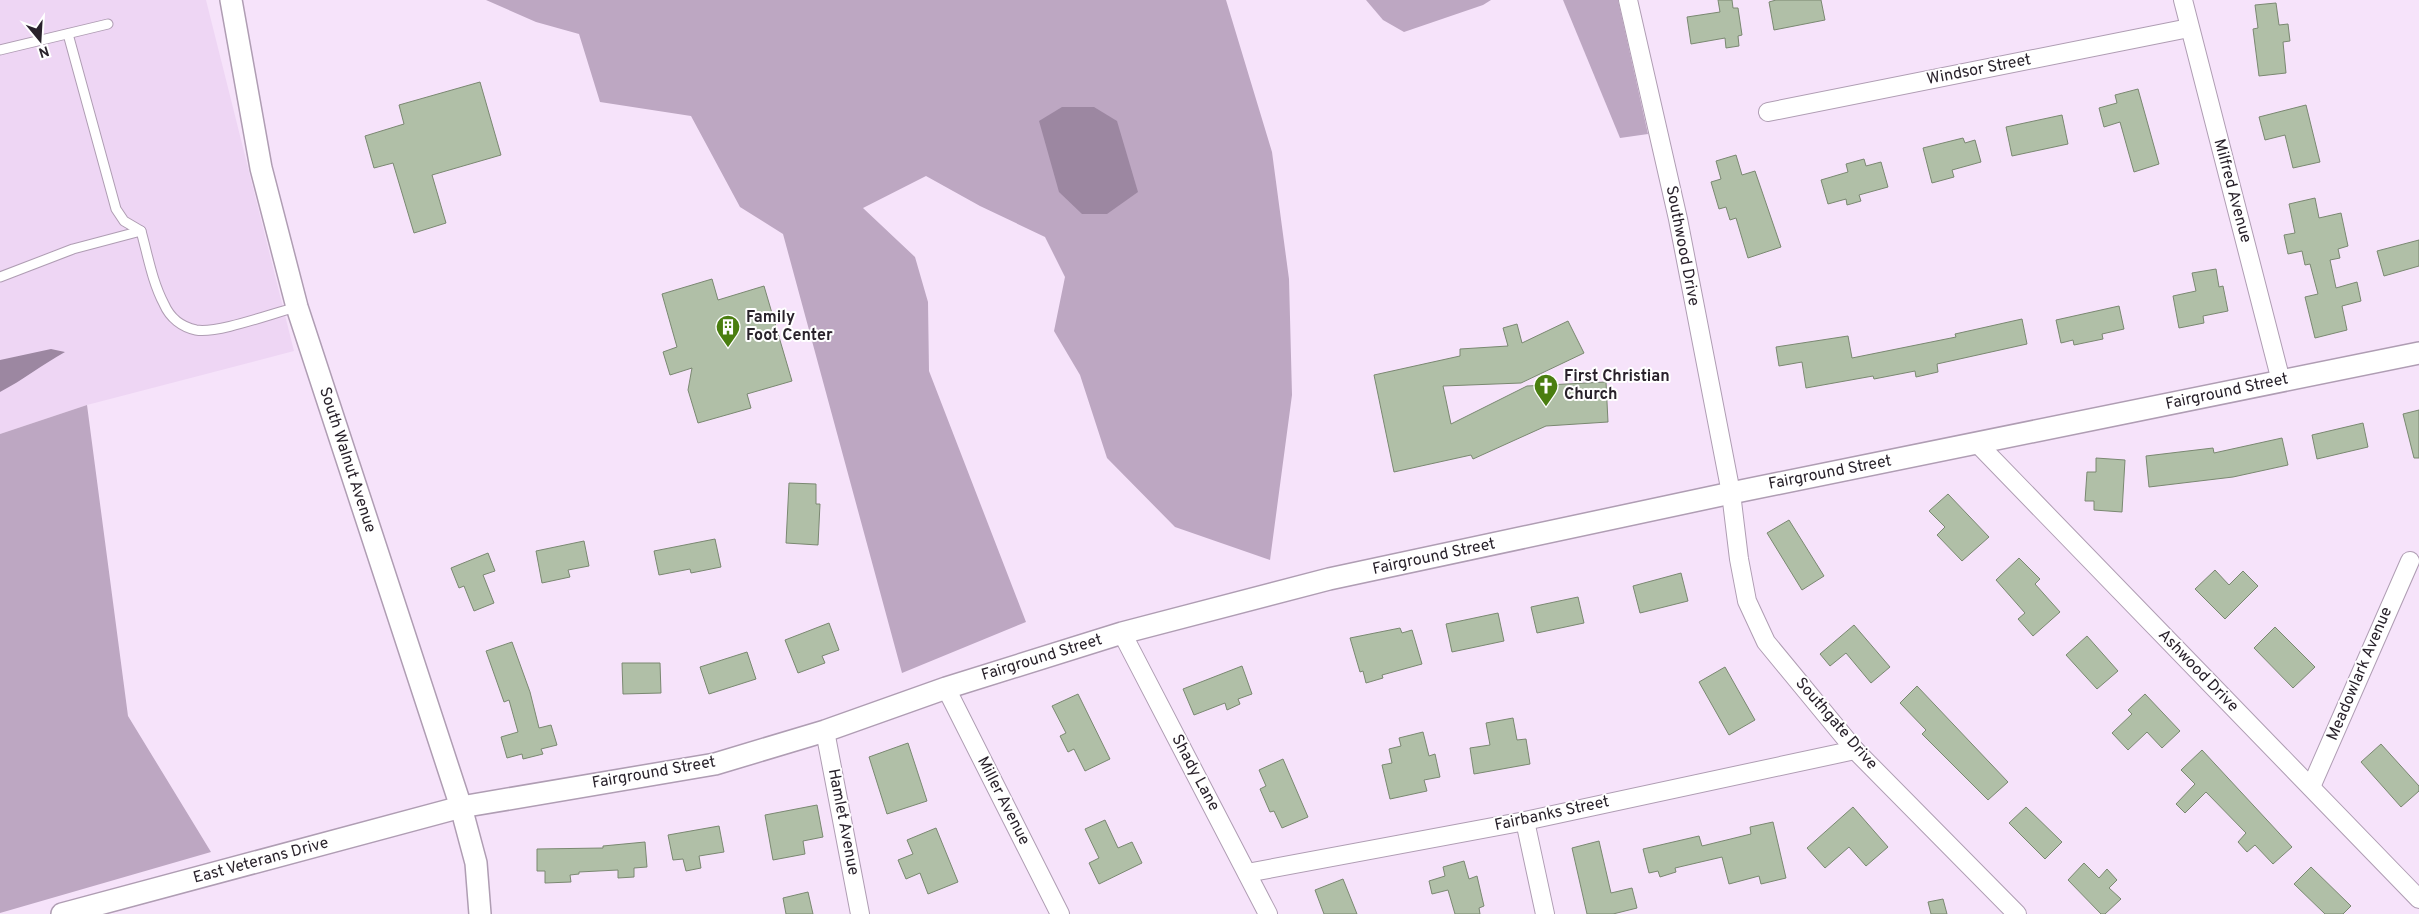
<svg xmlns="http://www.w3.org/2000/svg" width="2419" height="914" viewBox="0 0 2419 914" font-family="Overpass,sans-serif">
	<rect width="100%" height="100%" fill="#f6e3fa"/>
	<polygon fill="#eed6f4" points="0,0 206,0 294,351 87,405 0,434"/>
	<g fill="#bda7c2">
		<polygon points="486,0 1226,0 1272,152 1289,279 1292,395 1270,560 1175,527 1107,458 1080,375 1054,331 1065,277 1045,237 980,206 926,176 863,208 915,257 928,302 929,371 1026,622 902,673 783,234 740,207 691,116 600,102 579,34 536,22"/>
		<polygon points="1366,0 1491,0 1483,5 1404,32 1383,20"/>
		<polygon points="1563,0 1618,0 1648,134 1620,138"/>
		<polygon points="87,405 128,716 211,852 0,913 0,434"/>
	</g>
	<g fill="#9c87a1">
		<polygon points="1062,107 1094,107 1117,121 1138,192 1107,214 1082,214 1059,192 1039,121"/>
		<path d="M51 349 65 352C43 364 23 380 0 392V360Z"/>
	</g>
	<g fill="#b0bfa7" stroke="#7a8871">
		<polygon points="1718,0 1732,0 1733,8 1738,8 1742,35 1738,36 1739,46 1726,48 1725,38 1691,44 1687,17 1720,12"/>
		<polygon points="1776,0 1821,0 1825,20 1774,30 1769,2"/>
		<polygon points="2276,3 2279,25 2288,24 2290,41 2283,42 2286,73 2259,76 2253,29 2258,28 2255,5"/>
		<polygon points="480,82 501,155 432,175 446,223 414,233 393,163 374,168 365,136 404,124 399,105"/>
		<polygon points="2138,89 2159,164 2134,172 2120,122 2104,127 2099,108 2117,103 2115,95"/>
		<polygon points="2306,105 2320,162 2293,168 2285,135 2265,140 2259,117"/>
		<polygon points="2062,115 2068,144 2012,156 2006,127"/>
		<polygon points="1963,138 1965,143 1975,140 1981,162 1952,170 1954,177 1932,183 1923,148"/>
		<polygon points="1736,155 1742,175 1755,171 1781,247 1748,258 1736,218 1730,220 1726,207 1719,209 1711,182 1721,179 1716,161"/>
		<polygon points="1864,159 1866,166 1881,162 1888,187 1859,195 1861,201 1847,205 1846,199 1828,204 1821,180 1848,172 1846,164"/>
		<polygon points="2315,198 2319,218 2341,213 2348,246 2338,249 2340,258 2330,260 2336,288 2357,282 2361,301 2342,306 2347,330 2315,338 2305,297 2318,294 2310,264 2305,265 2302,251 2288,254 2284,235 2295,233 2289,204"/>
		<polygon points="2419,240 2419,266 2384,276 2377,251"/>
		<polygon points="2216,269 2219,287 2223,286 2228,311 2203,316 2204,323 2179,328 2173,296 2196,291 2192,273"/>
		<polygon points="712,279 718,300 764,286 792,381 747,394 751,408 698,423 688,390 692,368 670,375 663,352 677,347 662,294"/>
		<polygon points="2119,306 2124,329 2102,334 2103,339 2074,345 2073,340 2061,343 2056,320"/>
		<polygon points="2022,319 2027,344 1937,364 1938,372 1916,377 1915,371 1874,379 1873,376 1806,388 1802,362 1779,366 1776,347 1848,336 1852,358 1956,337 1955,334"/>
		<polygon points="1568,321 1584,353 1521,383 1443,386 1451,424 1527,386 1606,382 1608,422 1546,426 1473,459 1471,455 1394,472 1374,375 1460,356 1460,349 1508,346 1503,328 1517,324 1522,343"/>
		<polygon points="2419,410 2419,458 2414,458 2403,414"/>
		<polygon points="2363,423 2368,447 2317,459 2312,435"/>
		<polygon points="2282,438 2288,465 2233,477 2149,487 2146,456 2213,448 2214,453"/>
		<polygon points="2096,458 2125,460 2122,512 2094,510 2094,501 2085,501 2087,472 2096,472"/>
		<polygon points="789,483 816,484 816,504 820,504 818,545 786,543"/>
		<polygon points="1948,494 1989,537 1962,561 1937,535 1945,527 1929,511"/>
		<polygon points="1789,520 1824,576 1802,590 1767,533"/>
		<polygon points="715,539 721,567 691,573 690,569 659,575 654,551"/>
		<polygon points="584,541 589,566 568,570 570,577 542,583 536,551"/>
		<polygon points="488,553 495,571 483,575 494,603 474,611 464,586 459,588 451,568"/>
		<polygon points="2019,558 2040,579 2035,584 2060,612 2033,636 2018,619 2025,613 1996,580"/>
		<polygon points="2215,570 2229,585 2243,571 2258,586 2225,619 2195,589"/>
		<polygon points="1681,573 1688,601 1640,613 1633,586"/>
		<polygon points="1578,597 1584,623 1537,633 1531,607"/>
		<polygon points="1498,613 1504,641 1452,652 1446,624"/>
		<polygon points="829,623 839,650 822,656 825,663 798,673 785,640"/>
		<polygon points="1854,625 1890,667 1871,683 1846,653 1830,666 1820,654"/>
		<polygon points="2275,627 2315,667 2293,688 2254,648"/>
		<polygon points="1400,628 1402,633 1412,630 1422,664 1382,675 1383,678 1366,683 1363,671 1360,672 1350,638"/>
		<polygon points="2087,636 2118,671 2097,689 2066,655"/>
		<polygon points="512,642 530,692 539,728 551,725 557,745 541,749 543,754 523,759 522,754 507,758 501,737 518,732 509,700 504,702 486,651"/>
		<polygon points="747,652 756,679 709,694 700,667"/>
		<polygon points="622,663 660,663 661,693 623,694"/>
		<polygon points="1242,666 1252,694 1238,699 1240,704 1227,710 1225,703 1194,715 1183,689"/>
		<polygon points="1725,667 1755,720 1729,735 1699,682"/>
		<polygon points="1917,686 2008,782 1988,800 1922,734 1926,730 1900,703"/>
		<polygon points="1078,694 1110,759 1085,771 1074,749 1068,752 1060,736 1066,733 1052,706"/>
		<polygon points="2145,694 2180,731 2162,748 2147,732 2128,750 2112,733 2132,714 2128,710"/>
		<polygon points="1513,718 1517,740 1526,739 1530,764 1474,774 1470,748 1490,745 1486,723"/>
		<polygon points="1423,732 1429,756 1435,754 1440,777 1424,780 1427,791 1390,799 1382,765 1392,763 1389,749 1401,746 1399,738"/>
		<polygon points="908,743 927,801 887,814 869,757"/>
		<polygon points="2381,744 2419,786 2419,791 2401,807 2361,762"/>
		<polygon points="2202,750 2292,847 2273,864 2255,845 2247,852 2238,842 2246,833 2206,792 2185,813 2176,804 2195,784 2181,770"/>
		<polygon points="1283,759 1308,817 1282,828 1274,811 1270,812 1260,789 1266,786 1259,770"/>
		<polygon points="817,805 823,837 803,841 805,854 773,860 765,815"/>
		<polygon points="1853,807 1888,847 1866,866 1849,847 1825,868 1807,848"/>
		<polygon points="2026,807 2062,842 2045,859 2009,823"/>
		<polygon points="1105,820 1118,848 1132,842 1142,863 1099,884 1089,863 1099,858 1085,829"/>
		<polygon points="1773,822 1786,878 1761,884 1759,876 1729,884 1722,857 1675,868 1676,872 1660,877 1658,871 1649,873 1643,849 1699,836 1702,846 1751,834 1750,827"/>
		<polygon points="719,826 724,852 699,856 701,868 686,871 683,859 673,860 668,835"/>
		<polygon points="936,828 958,882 928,894 920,873 906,879 898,860 913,854 907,840"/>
		<polygon points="1599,841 1611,893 1632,888 1637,908 1613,914 1587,914 1572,848"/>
		<polygon points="645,842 647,867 634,868 634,877 618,878 618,870 579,872 579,874 570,875 571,882 545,883 545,871 537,871 537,849 603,848 603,846"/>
		<polygon points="1464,861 1469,879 1477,876 1484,906 1479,908 1480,914 1455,914 1448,890 1432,894 1429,881 1445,876 1443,867"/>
		<polygon points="2084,863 2099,878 2107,869 2117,880 2109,888 2121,899 2105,914 2101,914 2068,880"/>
		<polygon points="2311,867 2351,906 2343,914 2325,914 2294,884"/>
		<polygon points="1343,879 1357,914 1324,914 1315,890"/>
		<polygon points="808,892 813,914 786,914 783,898"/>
		<polygon points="1943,899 1947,914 1931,914 1928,902"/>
	</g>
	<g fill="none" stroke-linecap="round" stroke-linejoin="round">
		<defs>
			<g id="service">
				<polyline points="68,34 116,209 124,221 141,231"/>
				<polyline points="0,50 108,24"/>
				<path d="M0 277 73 249 141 231C148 256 152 281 164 304 170 318 182 327 196 330 217 334 273 313 297 307"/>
			</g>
			<g id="minor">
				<polyline points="1628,0 1678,219 1731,493 1739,559 1747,601 1766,642 1855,750 2017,914"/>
				<polyline points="2183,0 2281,381"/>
				<polyline points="1768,112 2189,28"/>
				<polyline points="1977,443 2419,899"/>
				<polyline points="1122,633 1268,914"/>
				<polyline points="946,688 1060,914"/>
				<polyline points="825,731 860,914"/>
				<polyline points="2311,787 2410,561"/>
				<polyline points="1525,821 1545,914"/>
				<polyline points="1247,873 1525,821 1855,750"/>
			</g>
			<g id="tertiary">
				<polyline points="231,0 261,168 297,307 461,807 476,863 480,914"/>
				<polyline points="62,914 461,807 715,764 825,731 946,688 1122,633 1329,579 1731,493 2419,353"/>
			</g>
		</defs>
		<use href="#service" stroke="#af9db3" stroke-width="11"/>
		<use href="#minor" stroke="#af9db3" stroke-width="20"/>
		<use href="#tertiary" stroke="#af9db3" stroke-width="24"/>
		<use href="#service" stroke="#fff" stroke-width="9"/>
		<use href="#minor" stroke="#fff" stroke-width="18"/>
		<use href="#tertiary" stroke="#fff" stroke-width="21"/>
	</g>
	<defs>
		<symbol id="building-pin" viewBox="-11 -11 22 30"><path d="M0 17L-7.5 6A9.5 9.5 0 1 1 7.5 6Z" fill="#4a7e10" stroke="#fff"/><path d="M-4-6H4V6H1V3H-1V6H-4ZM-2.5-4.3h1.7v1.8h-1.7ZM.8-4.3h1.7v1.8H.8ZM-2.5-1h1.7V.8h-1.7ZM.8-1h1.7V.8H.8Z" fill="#fff"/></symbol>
		<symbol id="church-pin" viewBox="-11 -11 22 30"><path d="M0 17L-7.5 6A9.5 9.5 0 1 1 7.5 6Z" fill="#4a7e10" stroke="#fff"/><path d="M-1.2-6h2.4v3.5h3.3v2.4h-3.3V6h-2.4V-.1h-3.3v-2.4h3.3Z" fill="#fff"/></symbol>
	</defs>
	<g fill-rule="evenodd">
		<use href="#building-pin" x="714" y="313" width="28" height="38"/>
		<use href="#church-pin" x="1532" y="372" width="28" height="38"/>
	</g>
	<g text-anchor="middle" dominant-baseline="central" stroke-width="4" stroke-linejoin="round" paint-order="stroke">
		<g font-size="16" fill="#29222b" stroke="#fff">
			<text transform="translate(1979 70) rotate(-11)">Windsor Street</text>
			<text transform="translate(2232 191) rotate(75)">Milfred Avenue</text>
			<text transform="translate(1682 246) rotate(79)">Southwood Drive</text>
			<text transform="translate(2227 392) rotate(-12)">Fairground Street</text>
			<text transform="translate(347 460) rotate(72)">South Walnut Avenue</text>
			<text transform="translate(1830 473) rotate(-11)">Fairground Street</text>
			<text transform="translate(1434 557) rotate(-12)">Fairground Street</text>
			<text transform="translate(1042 658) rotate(-17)">Fairground Street</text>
			<text transform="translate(2198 671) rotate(46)">Ashwood Drive</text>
			<text transform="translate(2360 674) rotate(-67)">Meadowlark Avenue</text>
			<text transform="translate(1836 724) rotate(49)">Southgate Drive</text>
			<text transform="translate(654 773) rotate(-10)">Fairground Street</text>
			<text transform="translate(1195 773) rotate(62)">Shady Lane</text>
			<text transform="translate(1003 801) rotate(63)">Miller Avenue</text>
			<text transform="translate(1552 814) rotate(-12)">Fairbanks Street</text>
			<text transform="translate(843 822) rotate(79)">Hamlet Avenue</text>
			<text transform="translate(261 861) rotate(-15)">East Veterans Drive</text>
		</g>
		<g font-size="16" font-weight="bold" fill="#29222b" stroke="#fff" text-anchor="start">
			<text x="746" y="318">Family<tspan x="746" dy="18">Foot Center</tspan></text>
			<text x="1564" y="377">First Christian<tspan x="1564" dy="18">Church</tspan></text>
		</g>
	</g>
	<g transform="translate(40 40) rotate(162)" stroke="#ffffff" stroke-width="4" paint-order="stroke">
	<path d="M0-4L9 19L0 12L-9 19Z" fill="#29222b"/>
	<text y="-8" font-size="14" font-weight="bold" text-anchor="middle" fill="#29222b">N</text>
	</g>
</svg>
